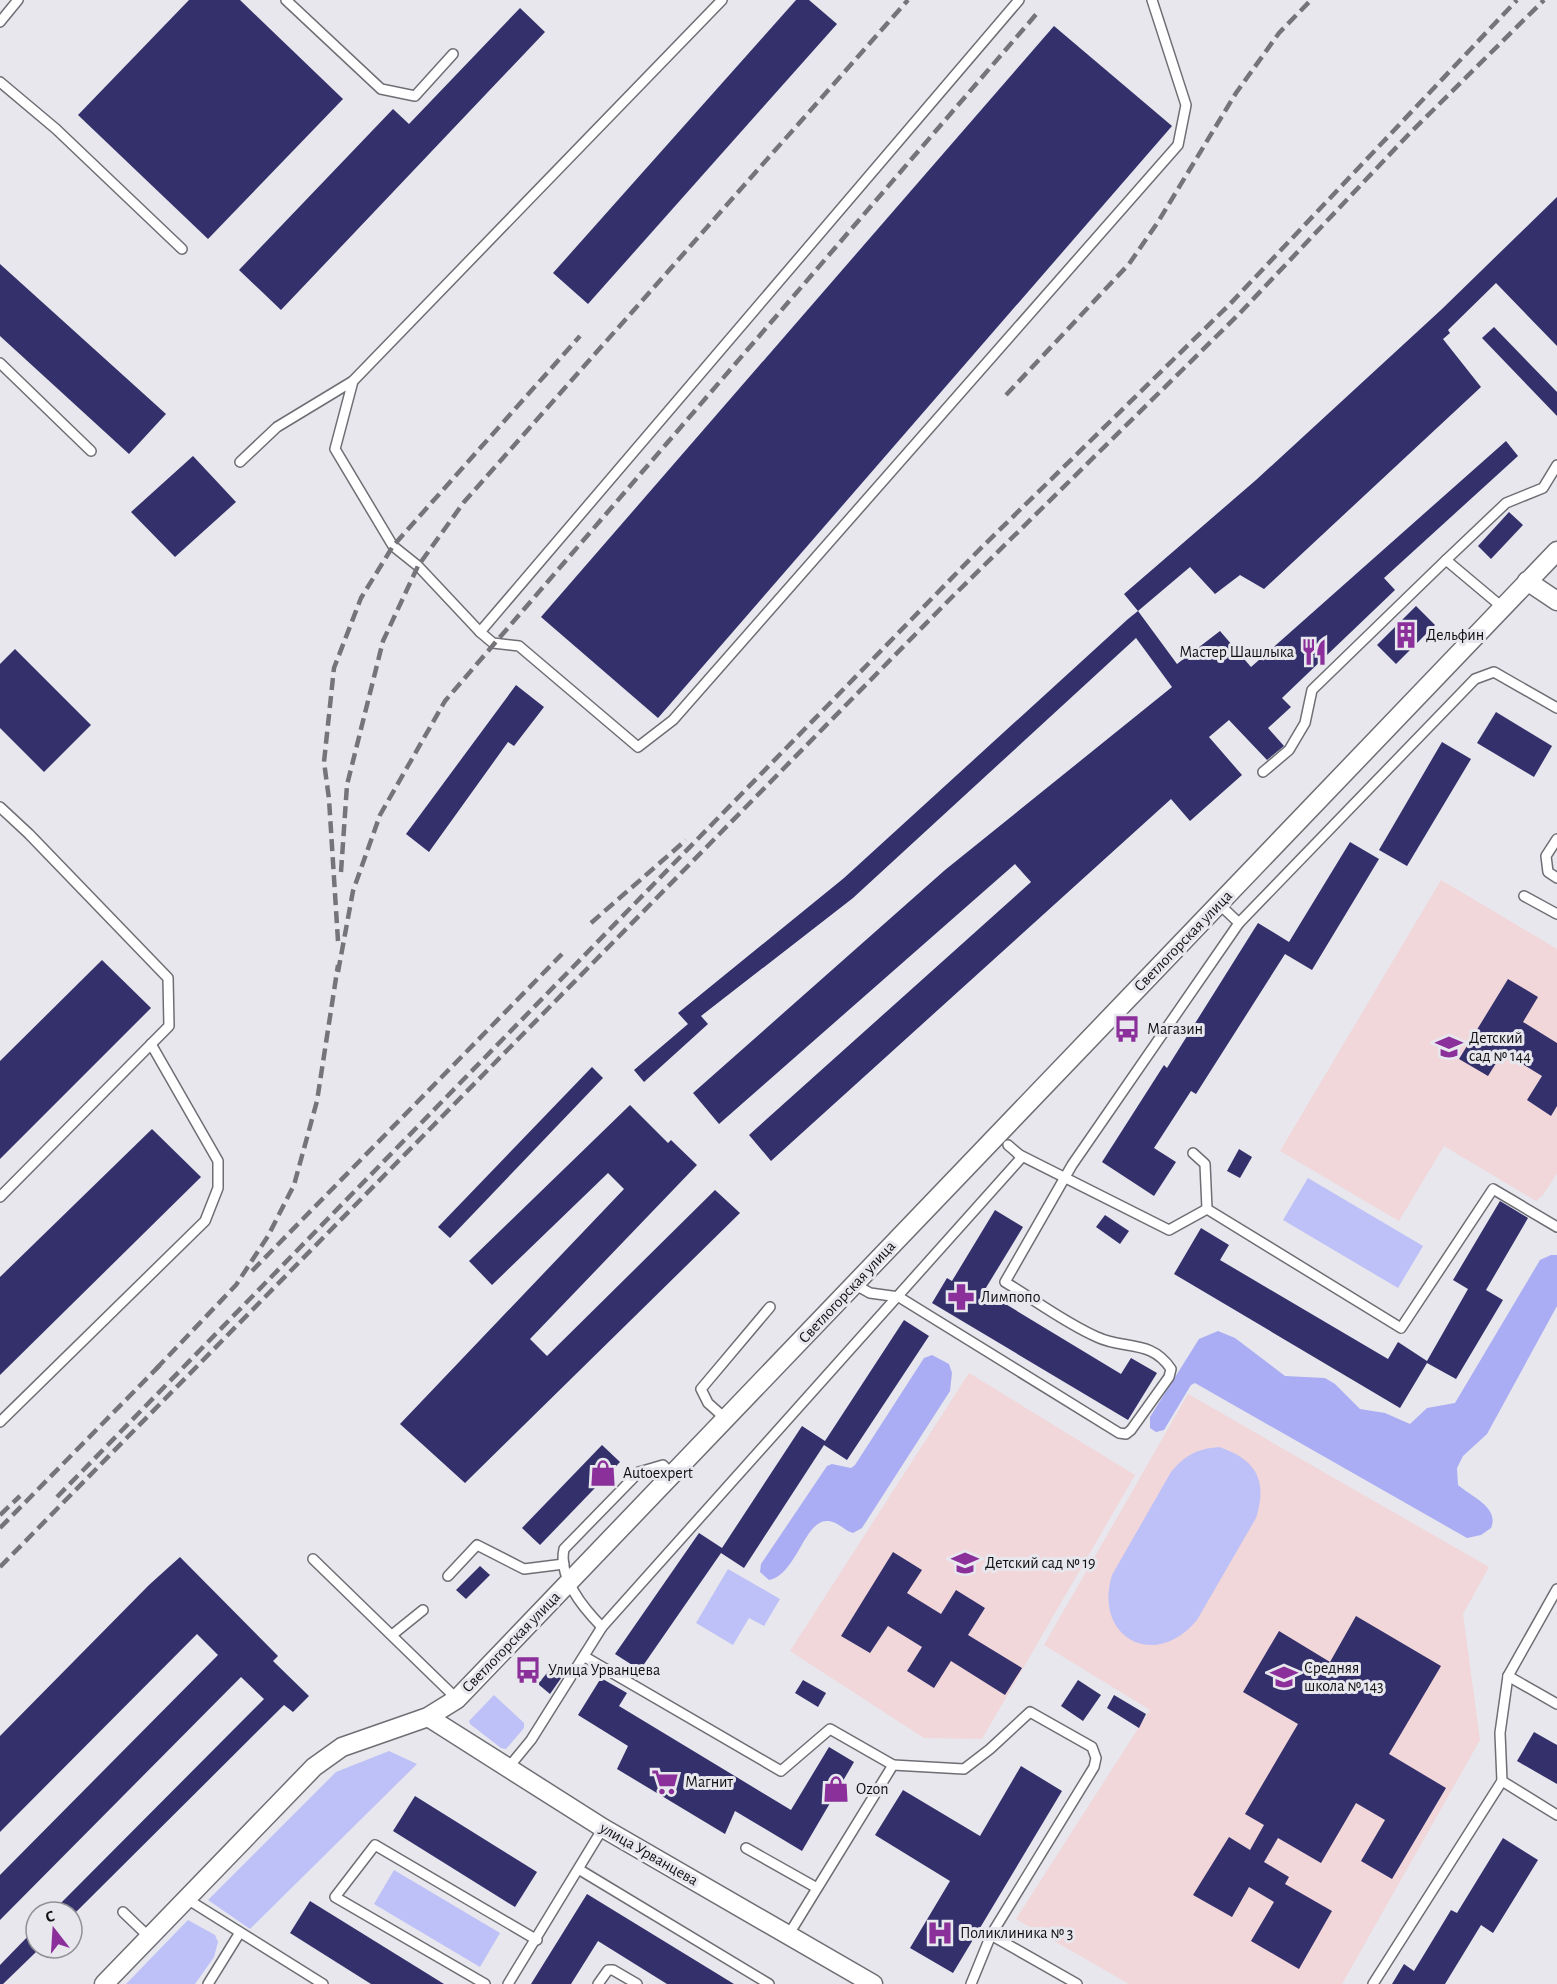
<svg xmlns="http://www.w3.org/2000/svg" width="1557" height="1984" viewBox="0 0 1557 1984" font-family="'Alegreya Sans',sans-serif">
	<rect width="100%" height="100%" fill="#e7e7ed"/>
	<g fill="#f1d6da">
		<polygon points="1441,880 1557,949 1557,1173 1543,1195 1536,1201 1444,1146 1399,1221 1280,1151"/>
		<polygon points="969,1373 1135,1475 982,1739 924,1738 790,1651"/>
		<polygon points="1188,1394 1489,1567 1463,1614 1480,1740 1342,1984 1129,1984 1016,1919 1150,1710 1044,1645"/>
	</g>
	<g fill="#bec1f7">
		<polygon points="1308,1178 1423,1246 1398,1288 1283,1220"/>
		<path d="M1219 1447C1256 1459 1268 1481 1256 1518L1197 1620C1155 1671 1093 1638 1112 1575L1171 1472C1185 1455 1197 1449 1219 1447Z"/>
		<polygon points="728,1569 780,1599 764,1626 749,1618 733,1645 696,1623"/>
		<polygon points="494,1695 524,1723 524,1728 506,1749 501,1748 470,1724 469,1721"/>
		<polygon points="389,1751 417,1764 250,1929 208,1900 336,1772"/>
		<polygon points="394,1870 500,1933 480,1967 374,1904"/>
		<polygon points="188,1920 215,1935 218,1942 214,1957 195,1984 126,1984"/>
	</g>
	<g fill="#aaadf3">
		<path d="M1551 1255H1557V1306L1487 1434 1463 1456 1457 1468 1458 1485C1470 1496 1500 1507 1491 1528L1481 1535 1467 1538 1195 1383 1191 1385 1164 1430 1156 1432 1150 1428V1417L1199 1339 1218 1331 1235 1338 1285 1376 1325 1378 1335 1384 1360 1409 1385 1413 1410 1424 1427 1408 1455 1403 1540 1260Z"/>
		<path d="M932 1355 949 1364 952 1373 950 1391 862 1528 853 1533C845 1531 838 1522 829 1521 804 1518 798 1574 769 1580L760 1572 761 1564 827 1466 832 1464 851 1468 855 1465 924 1358Z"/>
	</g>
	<g fill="#33306b">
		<polygon points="189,0 240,0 343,99 208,239 78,115"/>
		<polygon points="796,0 809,0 837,24 588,304 553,273"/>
		<polygon points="520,8 545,32 281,310 239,270 393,109 409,124"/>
		<polygon points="1054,26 1172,126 658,718 541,617"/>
		<polygon points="1557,197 1557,346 1496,283 1448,330 1450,333 1443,339 1481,387 1264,589 1240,575 1215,594 1190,567 1138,611 1124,594 1256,480 1442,309"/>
		<polygon points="0,264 166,414 129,454 0,336"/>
		<polygon points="1494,327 1557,392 1557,416 1482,338"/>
		<polygon points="1506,441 1518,456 1384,578 1395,590 1282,698 1291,707 1268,728 1284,746 1267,760 1229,720 1209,737 1242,775 1190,821 1171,799 771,1161 749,1135 1031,882 1015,864 719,1124 693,1093 945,870 1172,687 1136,638 853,898 701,1016 708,1024 644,1082 634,1070 688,1024 678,1013 844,878 1128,619 1138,611 1177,664 1220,631 1251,667"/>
		<polygon points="193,456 236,502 175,557 131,512"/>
		<polygon points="1509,512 1523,525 1491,559 1478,546"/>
		<polygon points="1416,606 1435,625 1396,664 1377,645"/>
		<polygon points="15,649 91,725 44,772 0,728 0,664"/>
		<polygon points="516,685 544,707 514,746 508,742 429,852 406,834"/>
		<polygon points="1496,712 1552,746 1534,777 1477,743"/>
		<polygon points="1442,742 1471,759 1407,866 1379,850"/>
		<polygon points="1350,842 1379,859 1312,970 1285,954 1196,1094 1191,1091 1154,1148 1176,1162 1154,1196 1102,1162 1164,1065 1167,1068 1258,923 1289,942"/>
		<polygon points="102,960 151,1008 0,1159 0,1061"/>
		<polygon points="1508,979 1538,997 1523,1022 1557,1043 1557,1106 1551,1116 1527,1100 1542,1076 1503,1052 1488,1076 1459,1059"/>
		<polygon points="592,1067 603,1078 450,1238 438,1227"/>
		<polygon points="630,1105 668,1143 671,1140 697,1165 530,1339 547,1356 715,1190 740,1213 465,1483 400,1424 624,1189 608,1173 492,1285 469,1261"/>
		<polygon points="152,1129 201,1177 0,1375 0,1277"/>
		<polygon points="1239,1149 1252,1157 1240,1178 1227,1171"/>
		<polygon points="1500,1201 1528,1218 1486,1290 1503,1300 1456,1379 1427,1363 1400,1408 1174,1274 1201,1228 1229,1245 1220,1260 1388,1359 1398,1342 1427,1361 1468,1289 1453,1280"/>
		<polygon points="995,1210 1023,1227 984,1291 1121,1374 1131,1358 1157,1373 1128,1420 932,1303 947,1278 952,1281"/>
		<polygon points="1105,1215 1129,1231 1120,1244 1096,1227"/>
		<polygon points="904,1320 929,1336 847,1460 824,1445 744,1568 721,1553 640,1670 615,1654 699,1533 722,1548 802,1426 825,1441"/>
		<polygon points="602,1445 620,1462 540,1545 522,1528"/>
		<polygon points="893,1552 922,1570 907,1593 941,1614 956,1590 985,1608 968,1635 1022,1668 1005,1695 951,1661 934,1688 907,1671 922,1647 888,1626 870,1653 841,1636"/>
		<polygon points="180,1557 278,1656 273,1661 309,1696 293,1712 284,1705 76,1912 52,1912 264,1699 241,1677 0,1920 0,1875 218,1655 197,1634 0,1832 0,1736 149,1585"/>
		<polygon points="480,1566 490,1575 466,1599 456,1590"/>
		<polygon points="1356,1616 1441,1666 1389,1754 1446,1788 1392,1879 1361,1861 1385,1820 1356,1803 1321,1863 1278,1838 1264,1862 1289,1877 1285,1884 1332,1911 1299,1969 1251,1941 1274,1902 1249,1887 1232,1917 1193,1895 1229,1837 1250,1850 1264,1825 1245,1814 1298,1724 1243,1692 1279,1631 1330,1662"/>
		<polygon points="555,1663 566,1671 550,1694 538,1684"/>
		<polygon points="601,1678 627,1693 619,1706 791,1810 829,1747 854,1762 802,1851 735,1811 725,1834 617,1769 628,1746 578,1715"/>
		<polygon points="803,1680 826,1693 818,1707 795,1693"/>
		<polygon points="1078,1680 1101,1695 1083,1721 1061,1706"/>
		<polygon points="1114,1695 1146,1714 1139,1728 1107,1708"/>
		<polygon points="1534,1732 1557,1745 1557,1784 1517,1761"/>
		<polygon points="1021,1766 1062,1791 953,1973 910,1948 950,1881 875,1835 903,1790 980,1836"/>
		<polygon points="415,1796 537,1872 515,1907 393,1831"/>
		<polygon points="1503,1838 1538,1860 1493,1933 1481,1925 1445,1984 1392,1984 1404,1964 1414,1971 1451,1910 1457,1913"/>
		<polygon points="587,1894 734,1984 667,1984 598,1941 571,1984 531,1984"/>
		<polygon points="310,1901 444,1984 371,1984 290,1933"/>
		<polygon points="36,1928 36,1952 3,1984 0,1984 0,1965"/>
	</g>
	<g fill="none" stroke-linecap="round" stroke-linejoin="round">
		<defs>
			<g id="lane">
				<polyline points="286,0 381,89 415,96 453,54"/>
				<polyline points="0,22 18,0"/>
				<polyline points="0,82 56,129 182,249"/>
				<polyline points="0,363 91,451"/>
				<polyline points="353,381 722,0"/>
				<polyline points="240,462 277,427 353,381 335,449 393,546 418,566 480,632 493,643 519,646 638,747 673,720 1178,145 1186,105 1152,0"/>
				<polyline points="1446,560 1506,503 1543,488 1557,465"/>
				<polyline points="480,632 1019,0"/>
				<polyline points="1263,772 1289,750 1305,723 1312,690 1446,560 1502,607"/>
				<polyline points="0,807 29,834 168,978 169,1026 0,1197"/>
				<polyline points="1557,839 1546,856 1548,872 1557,878"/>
				<polyline points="1524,896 1557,914"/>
				<polyline points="1219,904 1239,923"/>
				<polyline points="1193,1153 1205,1164 1207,1209"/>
				<polyline points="1018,1154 1169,1230 1207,1209 1401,1328 1493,1189 1557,1227"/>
				<path d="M854 1284 870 1293 899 1297 1119 1433 1126 1434 1131 1430 1169 1377 1171 1369C1151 1339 1124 1350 1097 1337 1065 1323 1035 1300 1005 1282L1072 1165 1239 923 1475 679 1494 672 1557 708"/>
				<polyline points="727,1420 708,1403 701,1389 770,1307"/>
				<polyline points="0,1422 205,1221 218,1188 218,1161 151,1044"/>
				<polyline points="313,1559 457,1699"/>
				<polyline points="448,1576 477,1545 524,1569 564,1564"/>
				<polyline points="1557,1589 1508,1676 1500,1733 1502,1781 1557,1815"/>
				<path d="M602 1627C583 1608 558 1577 564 1549L639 1472 663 1465 671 1474"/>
				<polyline points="392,1635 423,1610"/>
				<polyline points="585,1657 781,1771 830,1729 893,1765 789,1934"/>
				<polyline points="1508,1676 1557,1704"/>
				<polyline points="893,1765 964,1769 990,1749 1030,1712 1092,1747 1096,1758 1094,1767 991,1935 971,1984"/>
				<polyline points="508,1768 531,1740 602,1627 1022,1157 1008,1145"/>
				<polyline points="746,1848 817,1888"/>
				<polyline points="580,1870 769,1984"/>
				<polyline points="187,1899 323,1984"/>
				<polyline points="123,1912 149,1937"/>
				<polyline points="991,1935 1077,1984"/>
				<polyline points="208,1984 239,1934"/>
				<polyline points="485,1984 335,1897 375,1845 537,1940"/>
				<polyline points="508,1984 603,1828"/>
				<polyline points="598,1984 608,1970 613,1970 637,1984"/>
				<polyline points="1373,1984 1502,1781"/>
			</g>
			<g id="street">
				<polyline points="1527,581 1557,601"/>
				<polyline points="428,1717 603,1828 873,1984"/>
				<polyline points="104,1984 314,1767 342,1747 428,1717 457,1699 1557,551"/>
			</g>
		</defs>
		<use href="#lane" stroke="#6e6f74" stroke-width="12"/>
		<use href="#street" stroke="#6e6f74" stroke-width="21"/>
		<use href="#lane" stroke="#fff" stroke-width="9"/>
		<use href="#street" stroke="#fff" stroke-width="18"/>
		<g stroke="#757579" stroke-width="4.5" stroke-dasharray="12 6" stroke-linecap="butt">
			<polyline points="1006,395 1129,264 1158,222 1236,93 1279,33 1311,0"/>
			<polyline points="341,872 347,785 383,641 418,566 464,502 908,0"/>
			<polyline points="591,923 686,840"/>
			<polyline points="338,941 329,799 324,762 334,668 361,598 393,546 580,336"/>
			<polyline points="338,972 353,891 380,815 445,701 1039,11"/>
			<polyline points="252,1271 562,954"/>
			<polyline points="156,1369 236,1285 268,1236 294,1185 317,1101 338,965"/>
			<polyline points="57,1497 980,549 1230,304 1517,0"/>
			<polyline points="0,1515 20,1496"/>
			<polyline points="0,1528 162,1363"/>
			<polyline points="0,1567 951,598 1239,314 1409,134 1544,0"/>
		</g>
	</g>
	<defs>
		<symbol id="building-bare" viewBox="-9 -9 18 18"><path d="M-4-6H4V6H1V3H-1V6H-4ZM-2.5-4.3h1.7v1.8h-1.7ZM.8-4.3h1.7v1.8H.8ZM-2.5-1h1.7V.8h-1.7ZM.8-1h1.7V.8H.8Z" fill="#8b2f9a" stroke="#e7e7ed" stroke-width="2.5" paint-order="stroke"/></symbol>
		<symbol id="restaurant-bare" viewBox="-9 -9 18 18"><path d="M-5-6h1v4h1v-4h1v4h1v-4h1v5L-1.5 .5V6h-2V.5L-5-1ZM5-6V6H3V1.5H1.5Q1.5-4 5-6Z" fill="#8b2f9a" stroke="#e7e7ed" stroke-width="2.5" paint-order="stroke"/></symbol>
		<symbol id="bus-bare" viewBox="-9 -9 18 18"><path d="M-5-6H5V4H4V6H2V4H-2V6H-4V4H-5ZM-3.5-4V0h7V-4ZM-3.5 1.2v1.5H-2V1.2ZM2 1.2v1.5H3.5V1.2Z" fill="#8b2f9a" stroke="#e7e7ed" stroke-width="2.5" paint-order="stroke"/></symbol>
		<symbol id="school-bare" viewBox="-9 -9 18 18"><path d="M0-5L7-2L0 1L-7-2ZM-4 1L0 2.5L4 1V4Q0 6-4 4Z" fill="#8b2f9a" stroke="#e7e7ed" stroke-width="2.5" paint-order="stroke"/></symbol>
		<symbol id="pharmacy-bare" viewBox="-9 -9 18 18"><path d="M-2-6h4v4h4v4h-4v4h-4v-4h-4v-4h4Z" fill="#8b2f9a" stroke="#e7e7ed" stroke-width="2.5" paint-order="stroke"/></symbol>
		<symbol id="shop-bare" viewBox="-9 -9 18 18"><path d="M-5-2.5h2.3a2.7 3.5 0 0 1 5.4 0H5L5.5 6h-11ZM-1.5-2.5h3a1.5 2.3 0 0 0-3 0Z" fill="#8b2f9a" stroke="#e7e7ed" stroke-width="2.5" paint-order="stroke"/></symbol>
		<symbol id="supermarket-bare" viewBox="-9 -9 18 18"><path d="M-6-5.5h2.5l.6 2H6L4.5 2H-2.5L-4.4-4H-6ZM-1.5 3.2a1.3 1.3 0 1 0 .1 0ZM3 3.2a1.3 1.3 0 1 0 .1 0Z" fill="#8b2f9a" stroke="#e7e7ed" stroke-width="2.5" paint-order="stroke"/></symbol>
		<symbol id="hospital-bare" viewBox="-9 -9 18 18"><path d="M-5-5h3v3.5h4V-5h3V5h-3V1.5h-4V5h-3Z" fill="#8b2f9a" stroke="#e7e7ed" stroke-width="2.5" paint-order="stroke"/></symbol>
	</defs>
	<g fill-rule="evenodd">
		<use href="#building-bare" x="1387" y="616" width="38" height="38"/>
		<use href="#restaurant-bare" x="1295" y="633" width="38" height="38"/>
		<use href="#bus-bare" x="1108" y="1010" width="38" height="38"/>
		<use href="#school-bare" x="1430" y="1028" width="38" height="38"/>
		<use href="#pharmacy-bare" x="942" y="1278" width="38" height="38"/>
		<use href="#shop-bare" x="584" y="1454" width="38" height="38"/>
		<use href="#school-bare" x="946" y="1544" width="38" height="38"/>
		<use href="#bus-bare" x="509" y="1651" width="38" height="38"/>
		<use href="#school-bare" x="1265" y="1658" width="38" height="38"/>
		<use href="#supermarket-bare" x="646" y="1763" width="38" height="38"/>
		<use href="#shop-bare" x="817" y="1770" width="38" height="38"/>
		<use href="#hospital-bare" x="921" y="1914" width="38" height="38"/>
	</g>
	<g text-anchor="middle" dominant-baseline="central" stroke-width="6" stroke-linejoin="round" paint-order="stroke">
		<g font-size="16" fill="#111113" stroke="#e7e7ed" text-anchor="start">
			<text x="1426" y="635">Дельфин</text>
			<text x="1294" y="652" text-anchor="end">Мастер Шашлыка</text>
			<text x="1147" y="1029">Магазин</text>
			<text x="1469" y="1038">Детский<tspan x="1469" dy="18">сад № 144</tspan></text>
			<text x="981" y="1297">Лимпопо</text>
			<text x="623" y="1473">Autoexpert</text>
			<text x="985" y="1563">Детский сад № 19</text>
			<text x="1304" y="1668">Средняя<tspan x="1304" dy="18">школа № 143</tspan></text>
			<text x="548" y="1670">Улица Урванцева</text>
			<text x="685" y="1782">Магнит</text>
			<text x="856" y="1789">Ozon</text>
			<text x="960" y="1933">Поликлиника № 3</text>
		</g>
		<g font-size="16" fill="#111113" stroke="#e7e7ed">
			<text transform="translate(1183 941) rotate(-46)">Светлогорская улица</text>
			<text transform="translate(847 1292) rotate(-47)">Светлогорская улица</text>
			<text transform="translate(511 1642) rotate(-46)">Светлогорская улица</text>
			<text transform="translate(649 1854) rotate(30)">улица Урванцева</text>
		</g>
	</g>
	<g transform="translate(54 1930) rotate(343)"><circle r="28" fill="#e7e7ed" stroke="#919196" stroke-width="1.5"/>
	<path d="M0-4.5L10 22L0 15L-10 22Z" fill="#8b2f9a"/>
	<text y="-9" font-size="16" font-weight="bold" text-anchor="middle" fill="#111113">С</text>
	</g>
</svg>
